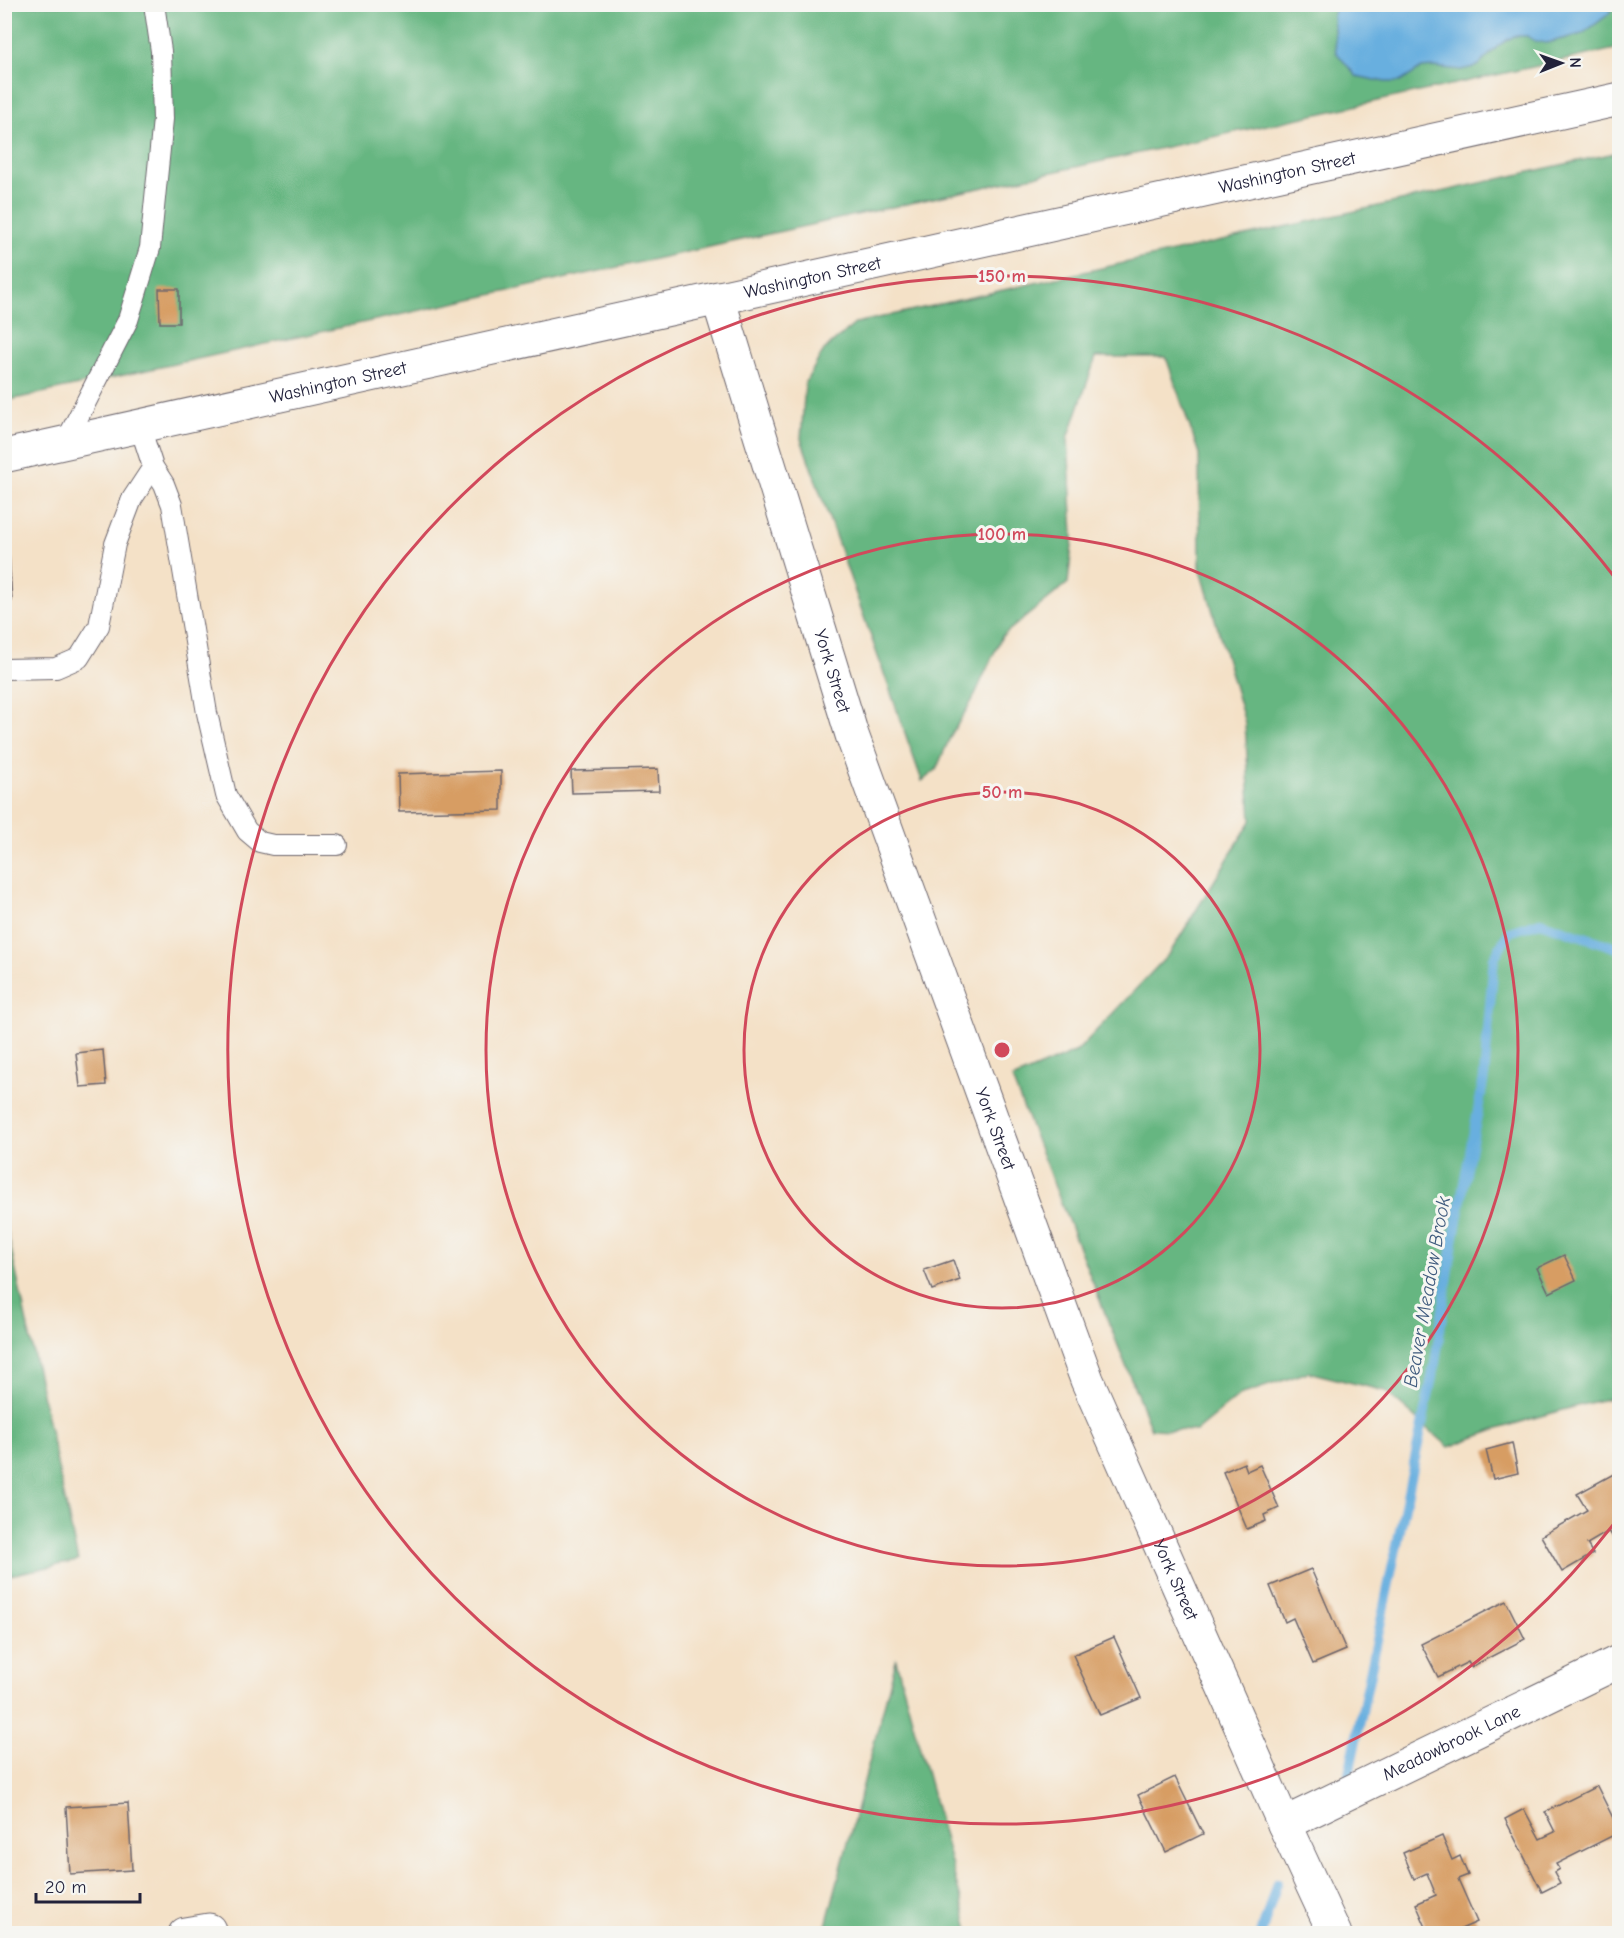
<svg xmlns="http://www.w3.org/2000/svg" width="1624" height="1938" viewBox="0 0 1624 1938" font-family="'Comic Neue',sans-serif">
	<rect width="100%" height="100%" fill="#f6f6f2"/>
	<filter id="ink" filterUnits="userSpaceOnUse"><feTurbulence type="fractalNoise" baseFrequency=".0167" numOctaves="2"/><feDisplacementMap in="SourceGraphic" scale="12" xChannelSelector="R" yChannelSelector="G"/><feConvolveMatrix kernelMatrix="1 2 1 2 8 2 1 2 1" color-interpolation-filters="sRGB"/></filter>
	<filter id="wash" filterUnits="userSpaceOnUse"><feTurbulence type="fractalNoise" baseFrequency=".008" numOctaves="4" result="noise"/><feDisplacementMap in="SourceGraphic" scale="24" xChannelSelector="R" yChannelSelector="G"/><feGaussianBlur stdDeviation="1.35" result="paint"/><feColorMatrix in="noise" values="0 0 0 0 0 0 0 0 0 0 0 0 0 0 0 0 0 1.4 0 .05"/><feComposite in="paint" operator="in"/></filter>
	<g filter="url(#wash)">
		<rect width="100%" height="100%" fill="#f4e1c7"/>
		<g fill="#66b681" stroke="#446c5e" stroke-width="1.5">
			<polygon points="1619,4 1620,48 5,401 4,5"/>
			<path d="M1619 152V1396C1562 1409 1504 1425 1449 1447L1385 1391 1308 1372 1240 1395 1196 1431 1151 1429 1012 1079 1077 1051 1170 953 1251 821 1245 723 1200 567 1199 454 1166 357H1096L1068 438 1073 536 1068 583 1002 636 972 701 951 735 936 770 922 781 801 439 805 383 824 350 856 323Z"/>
			<polygon points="5,1221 78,1561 5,1576 4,1576"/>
			<polygon points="896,1660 970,1933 824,1933"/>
		</g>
		<polygon fill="#68afdf" stroke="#45688d" stroke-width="1.5" points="1335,5 1614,4 1614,5 1609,14 1582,34 1546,43 1535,41 1527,36 1514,36 1499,45 1478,66 1461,70 1434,67 1422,68 1400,82 1385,82 1356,76 1336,52 1333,16"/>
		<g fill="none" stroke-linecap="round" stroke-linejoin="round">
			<g stroke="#68afdf" stroke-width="10">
				<polyline points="1349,1774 1435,1363 1453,1242 1484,1078 1494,958 1509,932 1540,922 1620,949"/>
				<polyline points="1261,1934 1277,1883"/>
			</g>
		</g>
		<g id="blocks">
			<g fill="#d79d63">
				<polygon points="159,289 179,289 179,323 160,323"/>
				<polygon points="4,534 8,534 12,601 4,601"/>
				<polygon points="658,769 659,791 572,793 571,771"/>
				<polygon points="501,771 501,810 399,812 398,774"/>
				<polygon points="103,1050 106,1085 80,1087 76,1053"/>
				<polygon points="1564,1255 1576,1280 1549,1293 1537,1268"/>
				<polygon points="953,1260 960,1280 932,1290 924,1270"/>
				<polygon points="1512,1443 1518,1473 1493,1479 1486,1450"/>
				<polygon points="1244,1463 1247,1471 1260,1465 1279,1508 1264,1515 1266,1521 1247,1529 1223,1472"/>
				<polygon points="1619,1471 1620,1544 1618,1545 1609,1531 1587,1544 1593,1554 1562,1572 1541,1536 1587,1510 1577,1494"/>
				<polygon points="1311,1569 1346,1650 1313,1664 1293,1618 1285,1622 1270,1586"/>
				<polygon points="1506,1601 1525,1639 1471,1667 1468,1662 1438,1677 1421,1644"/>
				<polygon points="1114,1637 1141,1698 1100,1715 1073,1655"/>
				<polygon points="1175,1777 1203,1834 1166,1852 1138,1795"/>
				<polygon points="1597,1786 1620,1832 1556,1864 1559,1869 1554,1872 1560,1883 1542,1892 1505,1819 1524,1809 1540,1839 1555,1832 1545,1812"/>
				<polygon points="128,1803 132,1870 70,1874 66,1807"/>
				<polygon points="1442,1836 1452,1860 1460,1856 1468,1875 1458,1879 1477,1922 1450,1934 1429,1934 1416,1904 1436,1895 1427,1873 1414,1879 1403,1853"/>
			</g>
		</g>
	</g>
	<g filter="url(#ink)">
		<use href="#blocks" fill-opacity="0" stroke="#6c656c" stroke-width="1.5"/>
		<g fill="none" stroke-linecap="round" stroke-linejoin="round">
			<defs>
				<g id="lane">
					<polyline points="140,427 153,467 164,484 172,505 207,713 226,795 247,831 260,842 273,845 337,845"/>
					<polyline points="65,443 128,320 150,248 163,119 161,51 154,4"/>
					<polyline points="4,669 56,668 79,658 99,626 115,544 132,499 153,467"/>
				</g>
				<g id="street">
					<path id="s1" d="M1284 1824 1620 1661"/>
					<polyline points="185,1934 209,1930"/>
				</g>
				<g id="secondary">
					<path id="s2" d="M718 298 852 735 1087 1380 1284 1824 1335 1934"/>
				</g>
				<g id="primary">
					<path id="s3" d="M4 456 1620 99"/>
				</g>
			</defs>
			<use href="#lane" stroke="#6c656c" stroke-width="22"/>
			<use href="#street" stroke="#6c656c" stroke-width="35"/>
			<use href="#secondary" stroke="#6c656c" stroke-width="35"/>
			<use href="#primary" stroke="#6c656c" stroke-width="35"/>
			<use href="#lane" stroke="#fff" stroke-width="20"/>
			<use href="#street" stroke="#fff" stroke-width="33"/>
			<use href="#secondary" stroke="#fff" stroke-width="33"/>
			<use href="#primary" stroke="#fff" stroke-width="33"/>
		</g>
	</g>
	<g fill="none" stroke="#d1495b" stroke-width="3">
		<circle cx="1002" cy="1050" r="258"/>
		<circle cx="1002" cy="1050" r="516"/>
		<path d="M1616 1521A774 774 0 1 1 1616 579"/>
	</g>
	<g text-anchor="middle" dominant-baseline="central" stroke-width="6" stroke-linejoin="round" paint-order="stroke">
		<g font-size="18" fill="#22223b" stroke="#f6f6f2">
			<text stroke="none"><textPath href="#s3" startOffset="1314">Washington Street</textPath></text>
			<text stroke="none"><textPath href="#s3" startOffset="828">Washington Street</textPath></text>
			<text stroke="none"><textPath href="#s3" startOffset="342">Washington Street</textPath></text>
			<text stroke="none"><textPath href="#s2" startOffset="390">York Street</textPath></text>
			<text stroke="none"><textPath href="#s2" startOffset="876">York Street</textPath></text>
			<text stroke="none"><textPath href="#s2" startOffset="1362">York Street</textPath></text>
			<text stroke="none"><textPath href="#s1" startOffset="186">Meadowbrook Lane</textPath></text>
		</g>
		<g font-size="20" font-style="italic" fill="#3e5a7d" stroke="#f6f6f2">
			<text transform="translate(1427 1292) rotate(-80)">Beaver Meadow Brook</text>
		</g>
	</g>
	<circle cx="1002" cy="1050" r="9" fill="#d1495b" stroke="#f6f6f2" stroke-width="3"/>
	<g font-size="18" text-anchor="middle" font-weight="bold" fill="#d1495b" stroke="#f6f6f2" stroke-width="6" stroke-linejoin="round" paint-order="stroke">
		<text x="1002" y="282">150 m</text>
		<text x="1002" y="540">100 m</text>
		<text x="1002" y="798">50 m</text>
	</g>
	<rect width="1624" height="1938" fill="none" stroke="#f6f6f2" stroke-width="24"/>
	<g transform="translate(1561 63) rotate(89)" stroke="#f6f6f2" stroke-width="4.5" paint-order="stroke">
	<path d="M0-4.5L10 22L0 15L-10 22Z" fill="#22223b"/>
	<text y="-9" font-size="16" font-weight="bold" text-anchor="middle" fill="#22223b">N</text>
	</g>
	<path d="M36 1893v9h104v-9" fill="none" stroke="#22223b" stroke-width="3"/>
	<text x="45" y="1893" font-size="18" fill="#22223b" stroke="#f6f6f2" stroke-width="4.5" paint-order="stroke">20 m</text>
</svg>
